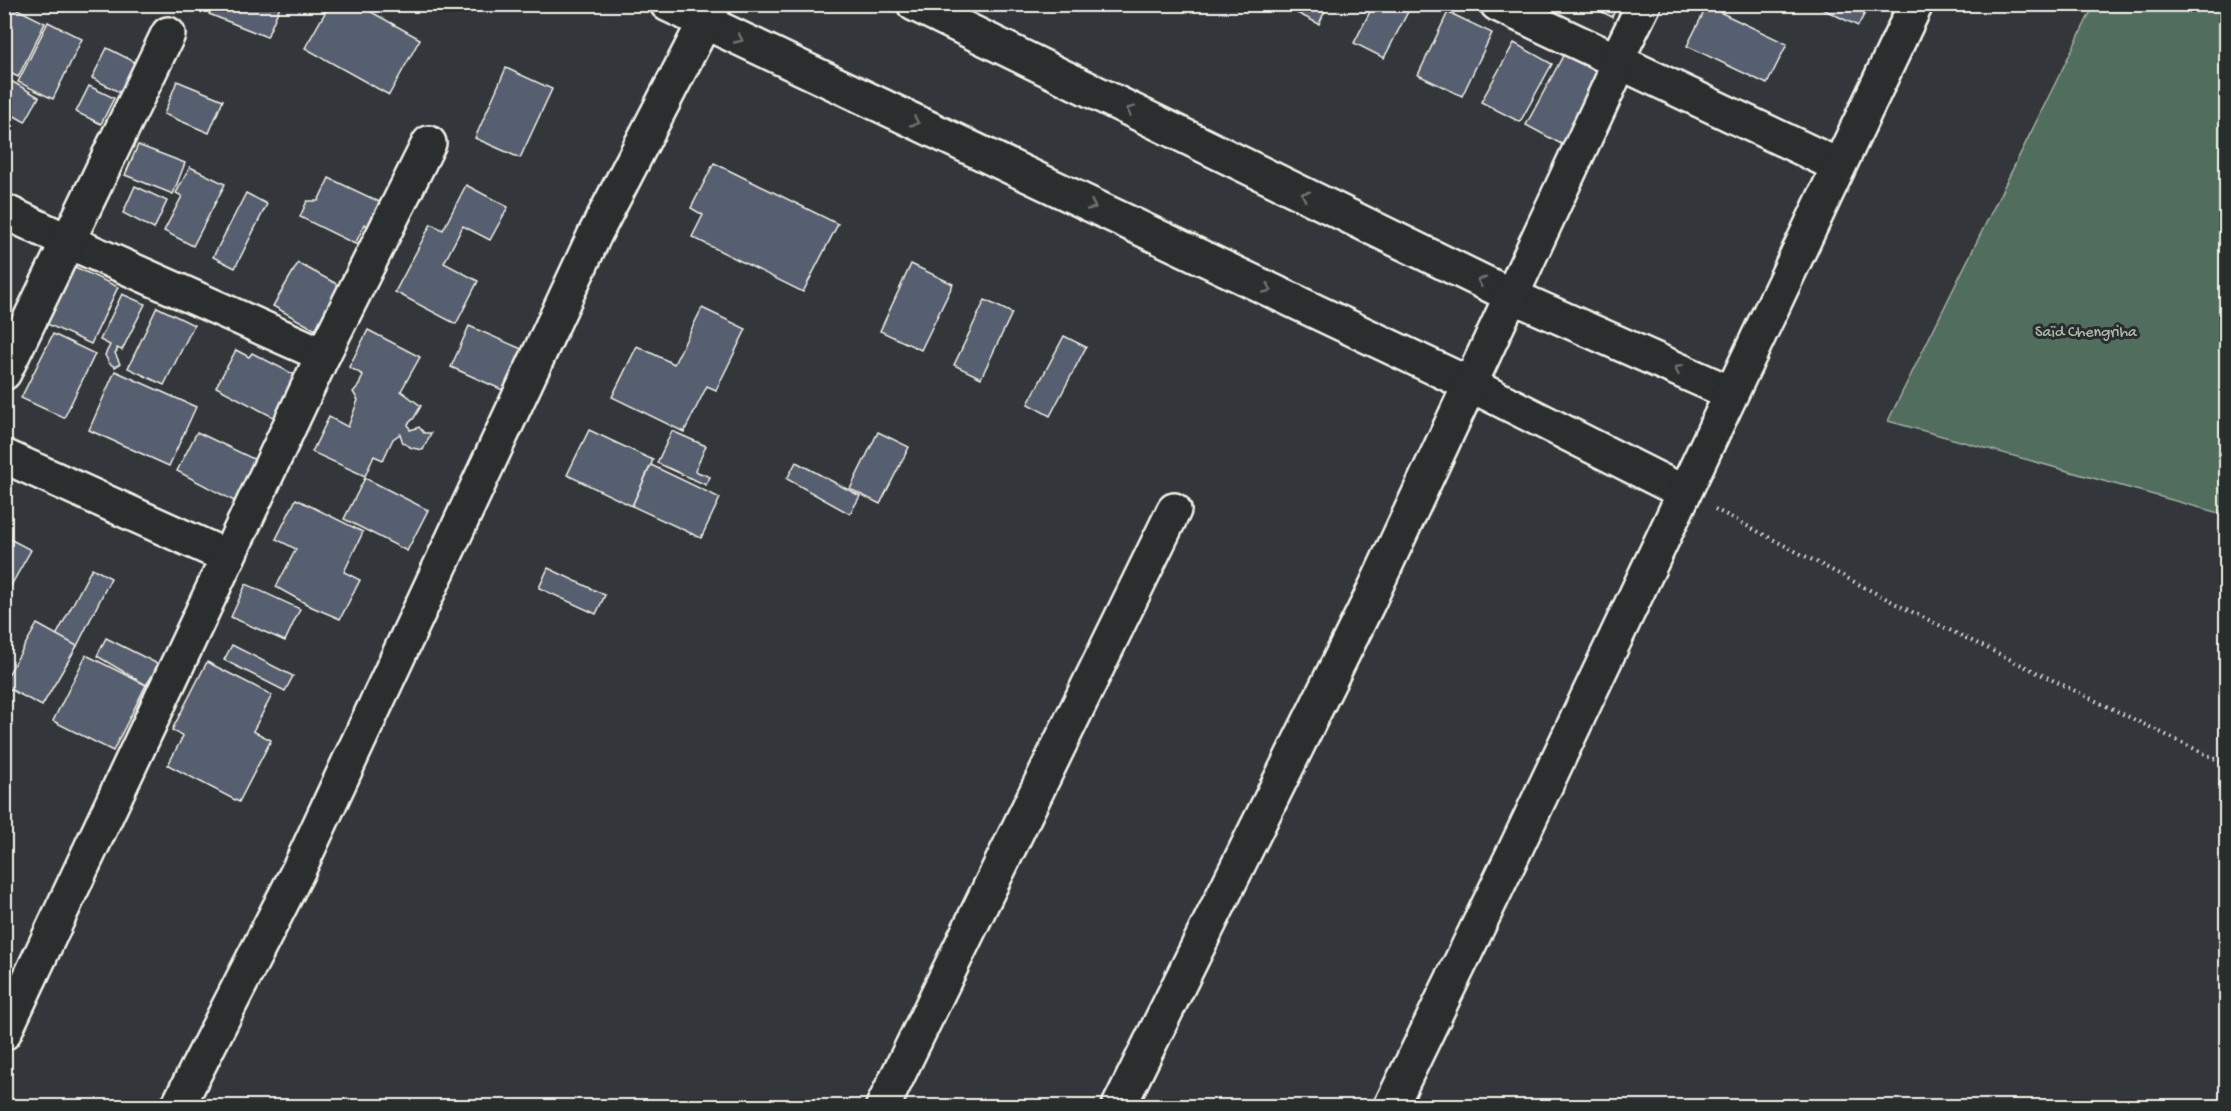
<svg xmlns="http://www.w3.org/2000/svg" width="2231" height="1111" viewBox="0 0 2231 1111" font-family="'Gochi Hand',sans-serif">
	<rect width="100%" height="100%" fill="#33373b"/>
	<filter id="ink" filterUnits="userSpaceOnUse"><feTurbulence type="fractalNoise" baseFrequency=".0167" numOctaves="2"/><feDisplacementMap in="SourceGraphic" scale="12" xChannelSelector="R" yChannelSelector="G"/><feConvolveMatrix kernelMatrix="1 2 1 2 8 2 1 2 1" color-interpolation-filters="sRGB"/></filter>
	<g filter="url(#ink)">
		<polygon fill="#516d5d" stroke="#a2afa2" stroke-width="1.5" points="2094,5 2226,5 2226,515 1888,421"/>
		<g fill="#565f70" stroke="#f4f1e8" stroke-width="1.5">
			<polygon points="213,4 281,4 267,37 209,14"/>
			<polygon points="330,4 357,4 420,39 389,95 305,48"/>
			<polygon points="1279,4 1328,4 1319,24"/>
			<polygon points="1374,4 1412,4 1384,58 1354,43"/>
			<polygon points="1586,4 1618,4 1612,17"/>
			<polygon points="1812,4 1862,4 1868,7 1858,26"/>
			<polygon points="9,5 45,23 18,77 4,70 4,14"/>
			<polygon points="1707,6 1787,44 1767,84 1687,46"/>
			<polygon points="1448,12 1492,33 1462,96 1418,75"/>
			<polygon points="48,22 82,39 53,99 18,82"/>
			<polygon points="1514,43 1552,64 1520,122 1481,102"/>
			<polygon points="107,48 137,63 121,93 92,78"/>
			<polygon points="1564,54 1612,80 1565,146 1526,125"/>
			<polygon points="506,68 552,89 520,158 475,138"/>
			<polygon points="4,77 39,97 25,122 4,110"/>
			<polygon points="177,81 223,100 209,133 164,114"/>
			<polygon points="89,86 114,98 101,124 76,112"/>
			<polygon points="138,145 185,163 173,194 125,175"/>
			<polygon points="714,163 838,224 803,292 692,237 703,215 691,208"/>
			<polygon points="190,167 225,184 193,246 164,231 182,196 176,193"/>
			<polygon points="329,178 386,205 372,232 365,224 355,244 300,217 307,201 318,201"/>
			<polygon points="466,185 508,207 490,240 463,226 444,263 478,281 456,324 395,292 431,224 443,230"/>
			<polygon points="135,186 167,201 154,229 123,213"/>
			<polygon points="246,193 267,204 235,268 213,257"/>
			<polygon points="298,263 346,289 321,333 273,306"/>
			<polygon points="911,264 953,284 921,350 880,331"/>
			<polygon points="75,267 118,287 91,344 47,324"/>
			<polygon points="122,294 145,304 122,350 117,348 117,351 115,353 120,364 115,367 109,363 105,355 110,345 100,340"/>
			<polygon points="985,300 1012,313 981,378 954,365"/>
			<polygon points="157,307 194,325 164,385 128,368"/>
			<polygon points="702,308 746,329 716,390 707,386 684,432 612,397 637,346 674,364"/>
			<polygon points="4,312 21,320 4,352"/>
			<polygon points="469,326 526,351 507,392 451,367"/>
			<polygon points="368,330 420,357 401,391 421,406 414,418 408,424 410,430 419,427 424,433 431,433 423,450 412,448 403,443 400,434 393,439 383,460 374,456 365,476 312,452 329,417 348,427 358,400 353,392 359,385 363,375 349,367"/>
			<polygon points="53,334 95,354 64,418 21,398"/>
			<polygon points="1064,336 1086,347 1050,416 1028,404"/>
			<polygon points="236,350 249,357 252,353 297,376 275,418 216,387"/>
			<polygon points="115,371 196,407 169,466 89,430"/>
			<polygon points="589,430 653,460 632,506 567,475"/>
			<polygon points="672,431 706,446 695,471 710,477 706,485 657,463"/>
			<polygon points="197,432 258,461 236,502 177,471"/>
			<polygon points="878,432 909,447 880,504 850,489"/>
			<polygon points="796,462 860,496 850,514 787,479"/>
			<polygon points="651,465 720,498 701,538 632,506"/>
			<polygon points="365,478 428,510 407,551 344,519"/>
			<polygon points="296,499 363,532 344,572 360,580 340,619 312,607 276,587 296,549 276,539"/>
			<polygon points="4,536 31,550 4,598"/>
			<polygon points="92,568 111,578 77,646 56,636"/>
			<polygon points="548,568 605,595 596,614 539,588"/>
			<polygon points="246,584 300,609 285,641 231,617"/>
			<polygon points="37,624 77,646 42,706 4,686 4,682"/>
			<polygon points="106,638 160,665 146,685 97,656"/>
			<polygon points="232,645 293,676 285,691 224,660"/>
			<polygon points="86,655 146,685 113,751 53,721"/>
			<polygon points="207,662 272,695 253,731 271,740 239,802 168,765 183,736 172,730"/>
		</g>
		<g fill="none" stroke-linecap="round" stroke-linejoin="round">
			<defs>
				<g id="minor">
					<polyline points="667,4 1471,385 1683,492"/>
					<polyline points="914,4 1512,296 1731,393"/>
					<polyline points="1497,4 1839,166"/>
					<polyline points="4,211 67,241 323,355"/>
					<polyline points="4,373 168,34"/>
					<polyline points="4,456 228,557"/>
					<polyline points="4,1033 323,355 429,143"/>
					<polyline points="178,1106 299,869 595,234 714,4"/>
					<polyline points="883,1106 1174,510"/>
					<polyline points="1119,1106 1368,603 1612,80 1616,61 1644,4"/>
					<polyline points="1391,1106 1516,848 1916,4"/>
				</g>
			</defs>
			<use href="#minor" stroke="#f4f1e8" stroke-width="38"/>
			<polyline stroke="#f4f1e8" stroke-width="4" stroke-dasharray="1.5 4.5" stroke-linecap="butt" points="1715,509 1904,608 2226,764"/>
			<use href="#minor" stroke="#2a2d2e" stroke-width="33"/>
		</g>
		<defs><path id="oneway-chevron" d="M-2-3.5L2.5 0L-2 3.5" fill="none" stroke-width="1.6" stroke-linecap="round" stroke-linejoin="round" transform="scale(1.5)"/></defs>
		<g stroke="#71726f">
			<use href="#oneway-chevron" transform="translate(739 39) rotate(25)"/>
			<use href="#oneway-chevron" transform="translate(1130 110) rotate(-154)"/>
			<use href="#oneway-chevron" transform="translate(915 122) rotate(25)"/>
			<use href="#oneway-chevron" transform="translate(1305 195) rotate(-154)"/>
			<use href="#oneway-chevron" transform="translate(1092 206) rotate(25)"/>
			<use href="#oneway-chevron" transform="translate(1481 281) rotate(-154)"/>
			<use href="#oneway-chevron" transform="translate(1268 289) rotate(25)"/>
			<use href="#oneway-chevron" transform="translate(1678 369) rotate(-156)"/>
		</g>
	</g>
	<g text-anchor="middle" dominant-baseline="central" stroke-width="6" stroke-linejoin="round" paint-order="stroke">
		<g font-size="16" fill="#abb6a9" stroke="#2a2d2e">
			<text x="2086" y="333">Saïd Chengriha</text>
		</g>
	</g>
	<rect width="2231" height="1111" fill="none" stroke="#2a2d2e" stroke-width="24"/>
	<rect x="12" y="12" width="2207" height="1087" fill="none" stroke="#f4f1e8" stroke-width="2" filter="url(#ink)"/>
</svg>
